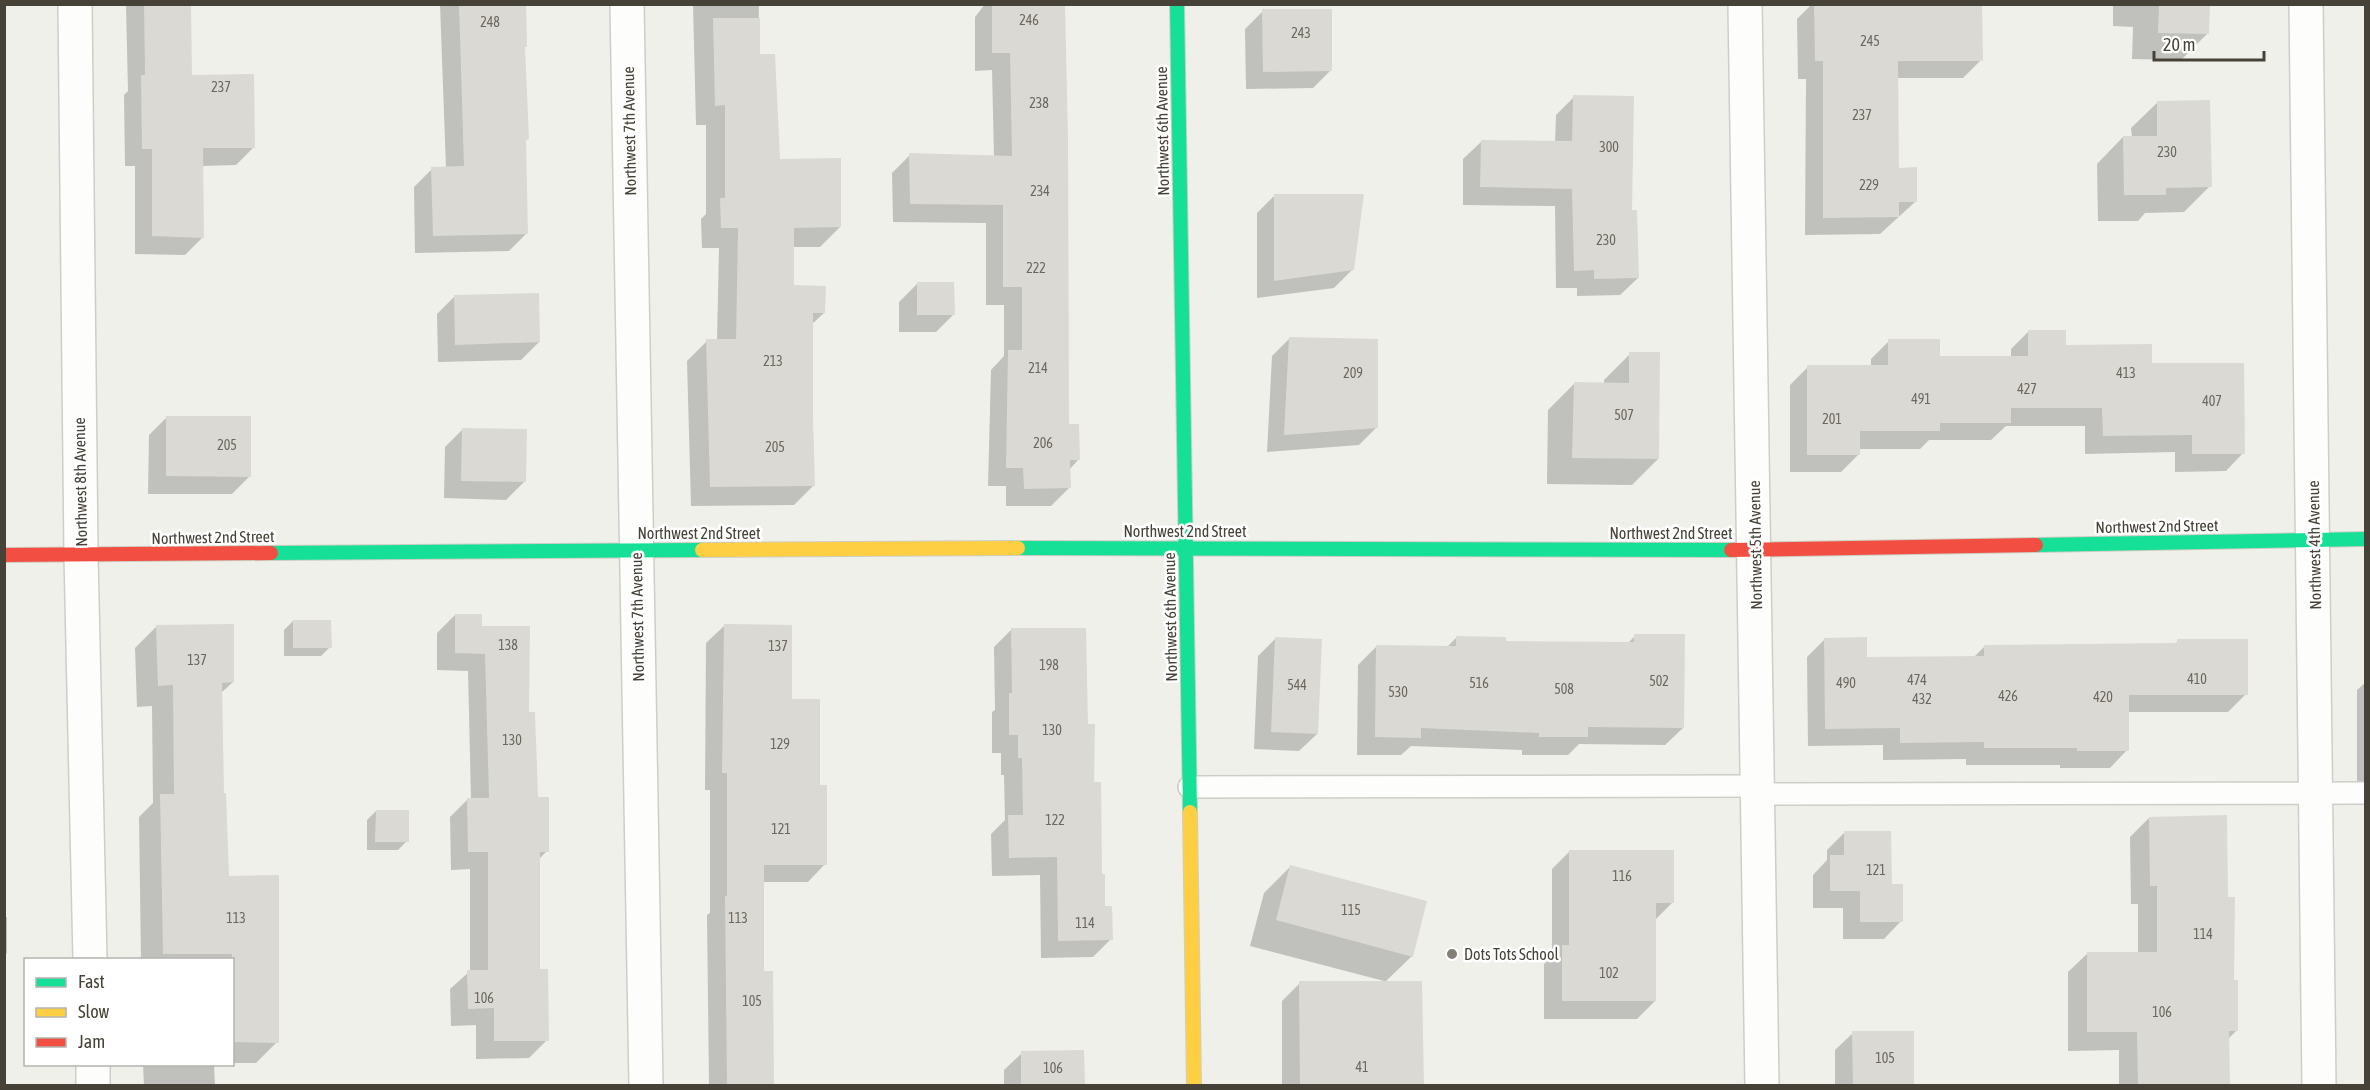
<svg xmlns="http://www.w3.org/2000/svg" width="2370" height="1090" viewBox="0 0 2370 1090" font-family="'Asap Condensed',sans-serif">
	<rect width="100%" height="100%" fill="#f0f0eb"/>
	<g fill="#0003">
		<polygon points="128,4 190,4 191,76 254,147 236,165 202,166 203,237 185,255 135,254 135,166 125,166 124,95 128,91 126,6"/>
		<polygon points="440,4 525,4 525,47 523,49 527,139 525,142 527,233 509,251 415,253 414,187 432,169 446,168"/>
		<polygon points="693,4 759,4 758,56 778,160 840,227 820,247 792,247 792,287 824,313 811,325 814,485 794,505 691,506 687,361 707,341 717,341 719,248 702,248 701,219 706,214 706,125 696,125"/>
		<polygon points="985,4 1064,4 1068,426 1079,459 1069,470 1069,488 1051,506 1006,506 1006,486 988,486 991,370 1004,356 1004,305 986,305 986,223 893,222 892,173 910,155 994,157 992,70 975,71 975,17"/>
		<polygon points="1812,4 1981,4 1981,60 1963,78 1897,78 1897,169 1915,202 1880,234 1805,235 1806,79 1798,79 1797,19"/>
		<polygon points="2113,4 2211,4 2208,8 2208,33 2181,60 2132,59 2133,27 2113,26"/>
		<polygon points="1263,11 1331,70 1313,88 1246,89 1245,29"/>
		<polygon points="1574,97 1630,211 1638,278 1620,295 1577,296 1577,288 1556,288 1555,206 1463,205 1463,159 1481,142 1555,143 1556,115"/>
		<polygon points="2158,102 2210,186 2184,212 2145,213 2138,221 2098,221 2097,164 2123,137 2132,137 2131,128"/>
		<polygon points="1275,195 1352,270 1334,288 1257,298 1257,213"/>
		<polygon points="917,284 954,314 936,332 899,332 899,302"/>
		<polygon points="455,296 539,342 521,360 438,362 437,314"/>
		<polygon points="2029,331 2065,347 2151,364 2243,453 2226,471 2175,472 2175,452 2085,454 2085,426 2006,426 1991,440 1929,440 1920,449 1859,449 1859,454 1841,472 1790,472 1790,385 1808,367 1871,367 1871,359 1889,341 1938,358 2011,358 2011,349"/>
		<polygon points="1290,338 1377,427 1359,445 1267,452 1272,356"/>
		<polygon points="1630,354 1658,459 1632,485 1547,484 1548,410 1574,384 1604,384 1604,380"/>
		<polygon points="167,417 250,476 232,494 148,494 149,435"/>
		<polygon points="463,429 524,482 506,500 444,498 445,447"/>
		<polygon points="455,615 481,627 527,714 536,799 547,851 539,859 539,971 547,1040 529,1058 476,1059 476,1025 451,1026 450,989 470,971 470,869 451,870 450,817 468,799 471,799 468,671 437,670 437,633"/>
		<polygon points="293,621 330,647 321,656 284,656 284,630"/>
		<polygon points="157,626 233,682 221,693 223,795 227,877 277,1042 256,1063 232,1063 232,960 141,960 139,817 153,803 152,706 137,707 135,648"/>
		<polygon points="724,626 791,700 819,786 825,864 808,882 762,882 762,973 773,1086 709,1086 707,915 710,913 710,790 705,790 706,643"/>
		<polygon points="1012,629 1087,725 1104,907 1111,939 1093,957 1041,958 1040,875 992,876 991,834 1005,820 1004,775 1001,775 1001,753 992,753 992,712 995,710 994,647"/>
		<polygon points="1635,636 1683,728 1665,745 1579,744 1568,755 1522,755 1522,750 1411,746 1401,755 1357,755 1358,665 1376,647 1446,648 1457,637 1504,642 1627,644"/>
		<polygon points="1276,638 1317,734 1299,751 1254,749 1258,656"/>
		<polygon points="1825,639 1866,659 1974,657 1984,647 2174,645 2178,641 2246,694 2228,712 2127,712 2127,750 2110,768 2060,768 2060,765 1966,765 1966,759 1883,760 1883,745 1808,746 1807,657"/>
		<polygon points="2366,682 2366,794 2357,794 2357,690"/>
		<polygon points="376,811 407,841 398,850 367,850 367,820"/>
		<polygon points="2149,818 2227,898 2237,1030 2228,1039 2228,1086 2119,1086 2119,1050 2068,1051 2068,972 2088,953 2138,953 2138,904 2131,904 2130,837"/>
		<polygon points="1845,832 1890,886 1901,921 1884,939 1843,939 1843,908 1813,908 1813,875 1827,860 1827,850"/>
		<polygon points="1570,851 1673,902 1655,920 1655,1001 1637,1019 1544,1019 1544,964 1552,957 1552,869"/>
		<polygon points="1290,867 1412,956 1385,982 1422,1086 1282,1086 1282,1001 1300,983 1384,981 1250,946 1264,893"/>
		<polygon points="4,917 7,917 7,953 4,956"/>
		<polygon points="1853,1033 1913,1086 1835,1086 1835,1050"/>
		<polygon points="1022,1053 1083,1086 1004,1086 1004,1070"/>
		<polygon points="143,1064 214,1064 215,1086 144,1086"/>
	</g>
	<g fill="#dad9d4">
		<polygon points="144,4 191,4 192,75 254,74 255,148 203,148 204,238 152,236 152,149 142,149 141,75 145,75"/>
		<polygon points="459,4 526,4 527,47 525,47 529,139 526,140 528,234 433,236 431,167 464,166"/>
		<polygon points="992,4 1065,4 1068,138 1069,424 1079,424 1080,460 1070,460 1071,488 1024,489 1023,468 1006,468 1008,350 1022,350 1022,287 1003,287 1003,205 910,204 909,153 1012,156 1010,53 992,53"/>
		<polygon points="1814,4 1982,4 1983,61 1898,61 1899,168 1917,167 1917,202 1899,202 1899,217 1823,218 1823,61 1815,61"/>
		<polygon points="2159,4 2210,4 2209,34 2158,33"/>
		<polygon points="1262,9 1332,9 1332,71 1263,72"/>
		<polygon points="713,18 760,18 760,54 775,54 780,159 841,158 841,227 794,228 794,285 826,286 825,313 813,313 813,421 815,486 710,487 706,339 736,339 738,228 721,228 720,198 725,198 725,105 715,106"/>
		<polygon points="1573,95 1634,96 1632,210 1637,210 1639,278 1594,279 1594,270 1574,271 1572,189 1480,187 1481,140 1572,141"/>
		<polygon points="2210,100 2212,187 2166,188 2166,195 2124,195 2123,136 2157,136 2157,101"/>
		<polygon points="1274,194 1364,194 1354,270 1274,281"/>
		<polygon points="917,282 954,282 955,315 917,315"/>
		<polygon points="539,293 540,342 455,345 454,295"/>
		<polygon points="2028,330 2066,330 2066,345 2152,344 2152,363 2244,363 2245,454 2192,454 2192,435 2103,436 2102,408 2011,408 2011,423 1940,423 1940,431 1860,431 1860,455 1807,455 1807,365 1888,365 1888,339 1940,339 1940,356 2028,356"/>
		<polygon points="1289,337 1378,339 1378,428 1284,435"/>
		<polygon points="1629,352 1660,352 1659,459 1572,458 1574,382 1629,383"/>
		<polygon points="166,416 251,416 251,477 166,476"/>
		<polygon points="462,428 527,429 526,482 461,481"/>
		<polygon points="455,614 482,614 482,626 530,626 529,712 535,712 538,797 549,797 549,852 540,852 540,969 548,969 549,1041 494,1041 494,1008 468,1009 467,970 488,970 488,852 468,852 467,798 489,798 485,654 455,653"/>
		<polygon points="293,620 331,620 332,648 293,648"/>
		<polygon points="234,624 234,682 222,683 224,793 226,793 229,876 279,875 279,1043 232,1042 232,954 163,954 160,794 174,794 173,685 158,686 156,625"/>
		<polygon points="724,624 792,625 792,699 820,699 820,785 827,785 827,865 764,865 764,971 773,971 774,1086 727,1086 725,896 727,896 727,773 722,773"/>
		<polygon points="1011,628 1086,628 1088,724 1095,724 1094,782 1101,782 1102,874 1105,874 1105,906 1112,906 1113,940 1058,941 1057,857 1009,858 1008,815 1023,815 1022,758 1018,758 1018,735 1009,735 1009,693 1012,693"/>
		<polygon points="1634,634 1685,634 1684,728 1588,727 1588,737 1539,737 1539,733 1421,728 1421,738 1375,737 1376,645 1456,646 1456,636 1506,637 1506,641 1634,642"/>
		<polygon points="1275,637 1322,639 1318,734 1271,732"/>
		<polygon points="1867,637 1867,657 1984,656 1984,645 2177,643 2177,639 2248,639 2248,695 2129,695 2129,751 2077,751 2077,748 1984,748 1984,742 1900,743 1900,728 1825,729 1824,638"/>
		<polygon points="376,810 409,810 409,842 375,842"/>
		<polygon points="2227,815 2228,897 2235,897 2234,980 2238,980 2238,1031 2229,1031 2230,1086 2138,1086 2137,1032 2087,1032 2087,952 2157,952 2157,886 2150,886 2149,817"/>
		<polygon points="1844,831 1891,831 1892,884 1903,884 1903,922 1860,922 1860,891 1830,891 1830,855 1844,855"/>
		<polygon points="1569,850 1674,850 1674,903 1656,903 1656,1001 1562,1001 1562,945 1569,945"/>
		<polygon points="1290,865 1427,901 1413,957 1276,920"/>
		<polygon points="1299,981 1422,981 1424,1086 1300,1086"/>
		<polygon points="1852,1031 1914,1031 1914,1086 1853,1086"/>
		<polygon points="1084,1050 1085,1086 1021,1086 1021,1051"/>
	</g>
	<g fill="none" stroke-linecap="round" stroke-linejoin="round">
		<defs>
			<g id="lane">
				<polyline points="1189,787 1758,786"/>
				<polyline points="1758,794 2366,793"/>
			</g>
			<g id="street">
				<polyline points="75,4 81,555 90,960"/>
				<polyline points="627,4 646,1086"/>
				<polyline points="1745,4 1762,1086"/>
				<polyline points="2306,4 2319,1086"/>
				<polyline points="93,1064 93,1086"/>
			</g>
			<g id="fast">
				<polyline points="1177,4 1190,812"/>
				<polyline points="2036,545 2366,539"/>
				<polyline points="1018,548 1731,550"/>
				<polyline points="271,553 702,550"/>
			</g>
			<g id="slow">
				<polyline points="702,550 1018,548"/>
				<polyline points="1190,812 1194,1086"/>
			</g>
			<g id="jam">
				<polyline points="1731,550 2036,545"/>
				<polyline points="4,555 271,553"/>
			</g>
		</defs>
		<use href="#lane" stroke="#cecec9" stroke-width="24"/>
		<use href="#street" stroke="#cecec9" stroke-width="36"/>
		<use href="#fast" stroke="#cecdc2" stroke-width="16"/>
		<use href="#slow" stroke="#cecdc2" stroke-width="16"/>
		<use href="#jam" stroke="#cecdc2" stroke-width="16"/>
		<use href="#lane" stroke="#fdfdfc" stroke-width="21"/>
		<use href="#street" stroke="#fdfdfc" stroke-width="33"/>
		<use href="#fast" stroke="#16e098" stroke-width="14"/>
		<use href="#slow" stroke="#ffcf43" stroke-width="14"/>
		<use href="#jam" stroke="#f24e42" stroke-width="14"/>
	</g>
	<circle fill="#827f76" stroke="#fff" stroke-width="2" cx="1452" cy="954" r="6"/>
	<g text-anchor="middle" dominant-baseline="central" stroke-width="5" stroke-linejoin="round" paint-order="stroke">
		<g font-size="14" fill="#6c685f">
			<text x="1029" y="20">246</text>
			<text x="490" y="22">248</text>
			<text x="1301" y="33">243</text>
			<text x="1870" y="41">245</text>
			<text x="221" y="87">237</text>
			<text x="1039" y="103">238</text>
			<text x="1862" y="115">237</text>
			<text x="1609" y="147">300</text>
			<text x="2167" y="152">230</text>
			<text x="1869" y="185">229</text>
			<text x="1040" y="191">234</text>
			<text x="1606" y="240">230</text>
			<text x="1036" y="268">222</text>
			<text x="773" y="361">213</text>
			<text x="1038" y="368">214</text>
			<text x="1353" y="373">209</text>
			<text x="2126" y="373">413</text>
			<text x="2027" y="389">427</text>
			<text x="1921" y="399">491</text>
			<text x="2212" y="401">407</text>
			<text x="1624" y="415">507</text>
			<text x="1832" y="419">201</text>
			<text x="1043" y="443">206</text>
			<text x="227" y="445">205</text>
			<text x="775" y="447">205</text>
			<text x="508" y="645">138</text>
			<text x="778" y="646">137</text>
			<text x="197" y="660">137</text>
			<text x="1049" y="665">198</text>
			<text x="2197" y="679">410</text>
			<text x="1917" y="680">474</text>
			<text x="1659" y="681">502</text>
			<text x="1479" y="683">516</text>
			<text x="1846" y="683">490</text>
			<text x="1297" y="685">544</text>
			<text x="1564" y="689">508</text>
			<text x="1398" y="692">530</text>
			<text x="2008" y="696">426</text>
			<text x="2103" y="697">420</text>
			<text x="1922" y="699">432</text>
			<text x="1052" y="730">130</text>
			<text x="512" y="740">130</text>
			<text x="780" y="744">129</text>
			<text x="1055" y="820">122</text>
			<text x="781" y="829">121</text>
			<text x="1876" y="870">121</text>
			<text x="1622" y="876">116</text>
			<text x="1351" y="910">115</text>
			<text x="236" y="918">113</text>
			<text x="738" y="918">113</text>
			<text x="1085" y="923">114</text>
			<text x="2203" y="934">114</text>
			<text x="1609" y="973">102</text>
			<text x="484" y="998">106</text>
			<text x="752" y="1001">105</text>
			<text x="2162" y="1012">106</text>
			<text x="1885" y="1058">105</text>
			<text x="1362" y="1067">41</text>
			<text x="1053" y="1068">106</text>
		</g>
		<g font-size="16" fill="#464237" stroke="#fff">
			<text transform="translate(629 131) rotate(-91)">Northwest 7th Avenue</text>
			<text transform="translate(1162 131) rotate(-91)">Northwest 6th Avenue</text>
			<text transform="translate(80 482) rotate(-91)">Northwest 8th Avenue</text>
			<text transform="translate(2157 526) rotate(-1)">Northwest 2nd Street</text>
			<text x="1185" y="531">Northwest 2nd Street</text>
			<text x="699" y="533">Northwest 2nd Street</text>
			<text x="1671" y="533">Northwest 2nd Street</text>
			<text transform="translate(213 537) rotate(-1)">Northwest 2nd Street</text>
			<text transform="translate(1755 545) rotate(-91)">Northwest 5th Avenue</text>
			<text transform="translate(2314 545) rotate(-91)">Northwest 4th Avenue</text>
			<text transform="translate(637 617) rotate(-91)">Northwest 7th Avenue</text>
			<text transform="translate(1170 617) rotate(-91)">Northwest 6th Avenue</text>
		</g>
		<g font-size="16" fill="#464237" stroke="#fff" text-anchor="start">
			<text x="1464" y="954">Dots Tots School</text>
		</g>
	</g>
	<rect width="2370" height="1090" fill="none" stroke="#464237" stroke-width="12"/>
	<rect x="24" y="958" width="210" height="108" fill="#ffffff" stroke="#b5b3af" stroke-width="1.5"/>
	<rect x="36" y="978" width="30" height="9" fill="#16e098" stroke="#b5b3af" stroke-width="1.5"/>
	<text x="78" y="988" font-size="18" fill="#464237">Fast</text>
	<rect x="36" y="1008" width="30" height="9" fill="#ffcf43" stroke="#b5b3af" stroke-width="1.5"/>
	<text x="78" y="1018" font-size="18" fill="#464237">Slow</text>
	<rect x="36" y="1038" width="30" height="9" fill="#f24e42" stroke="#b5b3af" stroke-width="1.5"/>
	<text x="78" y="1048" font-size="18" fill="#464237">Jam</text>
	<path d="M2154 51v9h110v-9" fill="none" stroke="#464237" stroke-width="3"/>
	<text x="2163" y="51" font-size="18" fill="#464237" stroke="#ffffff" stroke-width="4.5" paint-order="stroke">20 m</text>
</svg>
